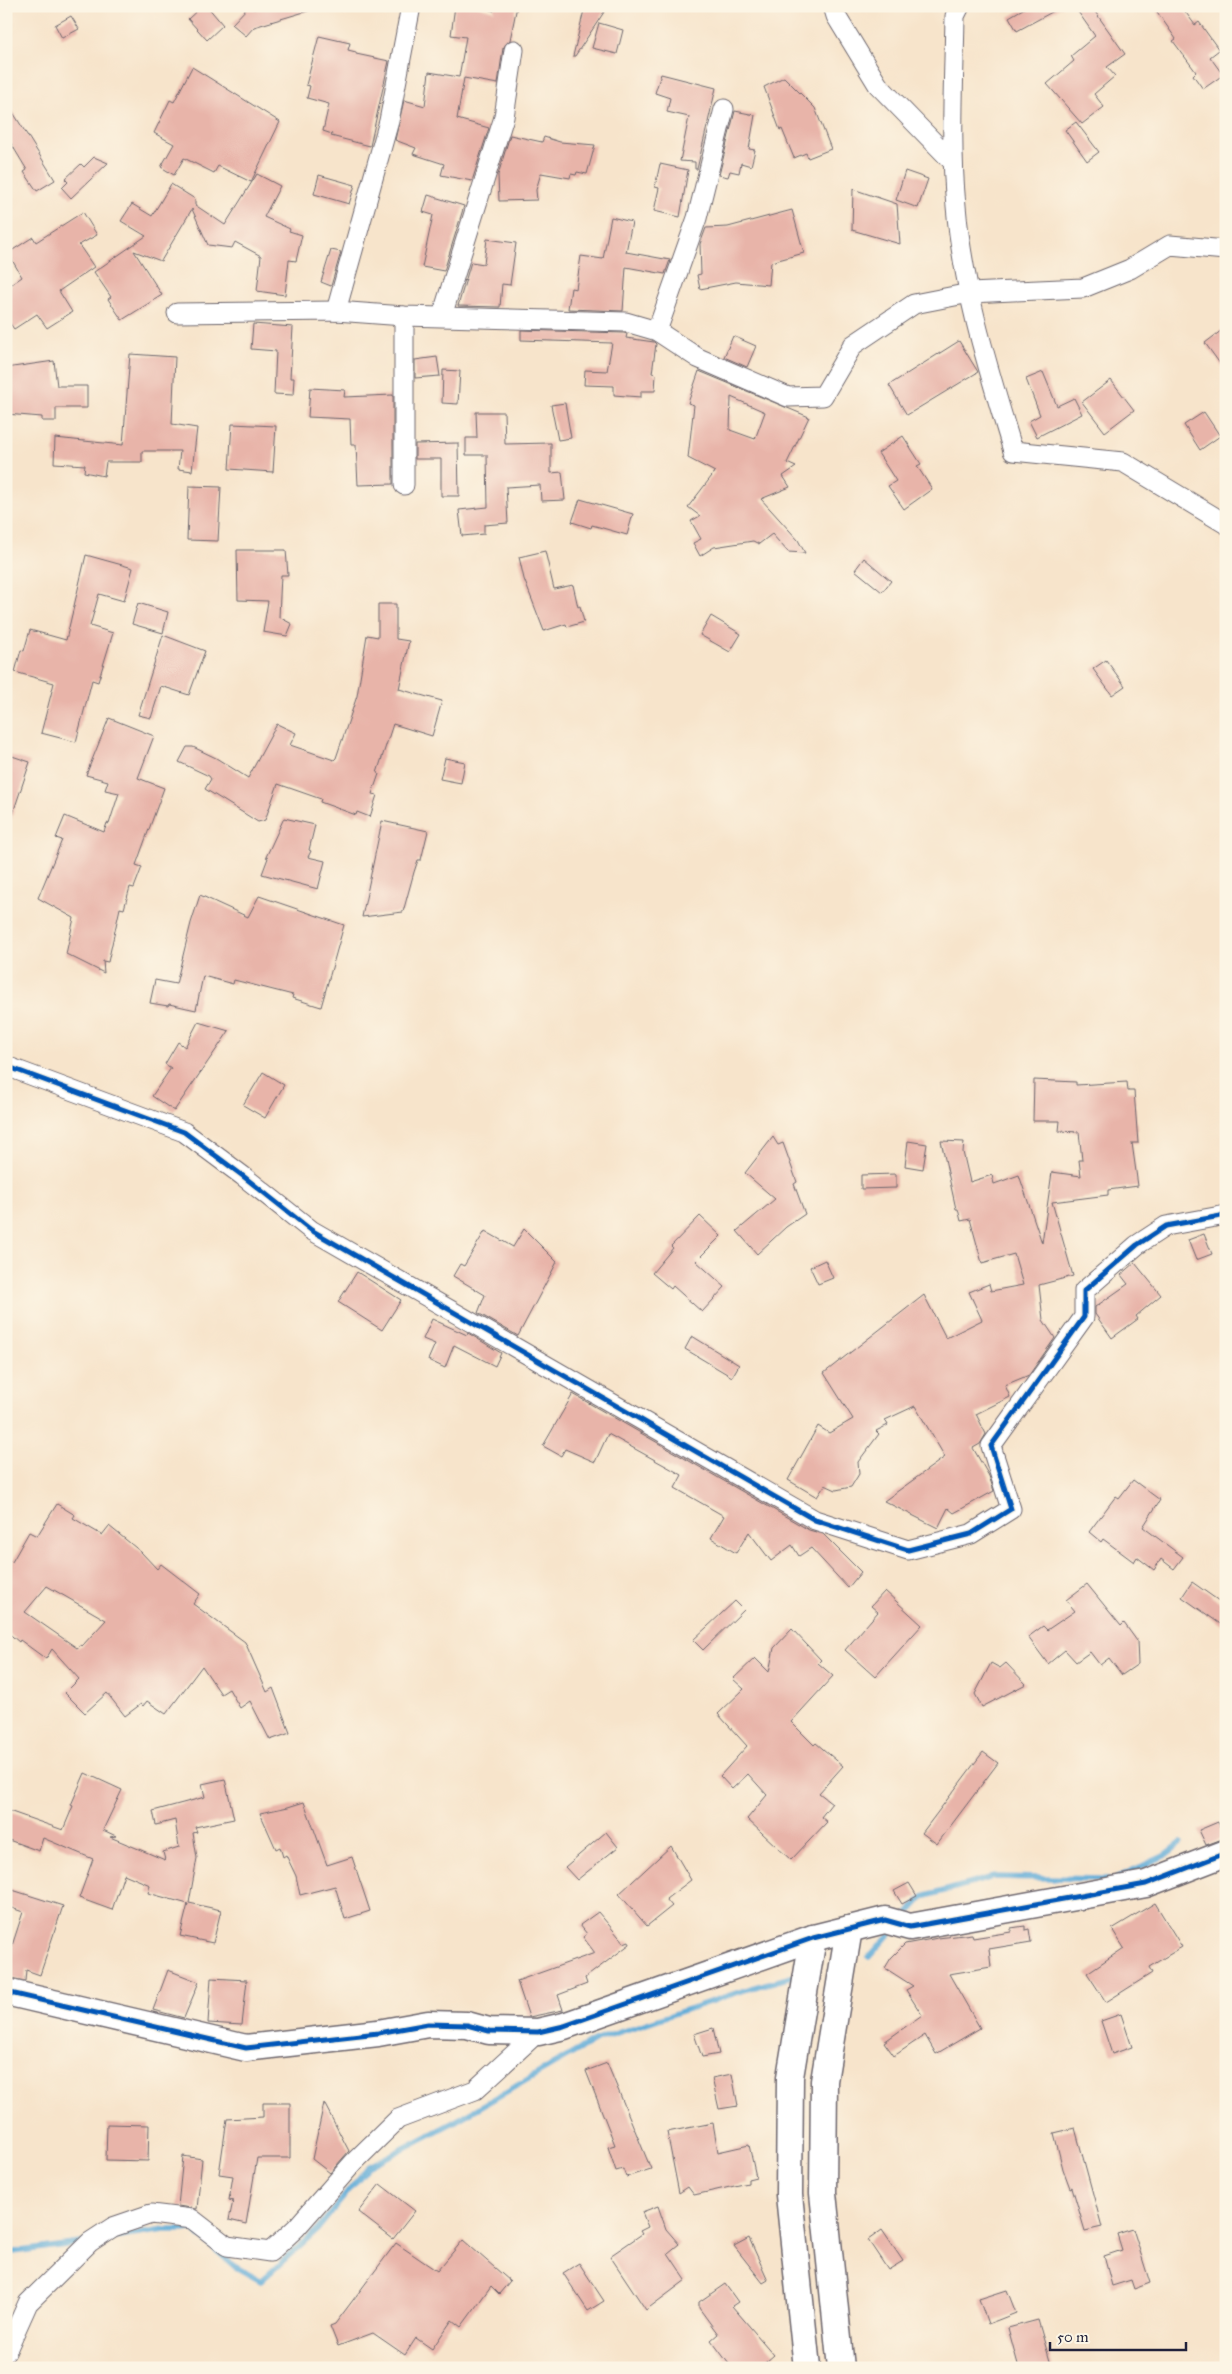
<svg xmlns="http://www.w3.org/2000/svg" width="1232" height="2374" viewBox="0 0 1232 2374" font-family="'IM FELL Great Primer',serif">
	<rect width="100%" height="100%" fill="#fcf5e5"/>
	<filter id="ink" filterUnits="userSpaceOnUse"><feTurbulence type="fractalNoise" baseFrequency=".02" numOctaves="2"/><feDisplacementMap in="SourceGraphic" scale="10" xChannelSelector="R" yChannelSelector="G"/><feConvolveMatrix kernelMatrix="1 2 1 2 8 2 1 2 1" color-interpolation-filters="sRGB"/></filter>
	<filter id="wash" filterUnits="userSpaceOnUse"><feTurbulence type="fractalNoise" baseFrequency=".0096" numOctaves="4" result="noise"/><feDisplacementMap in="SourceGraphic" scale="20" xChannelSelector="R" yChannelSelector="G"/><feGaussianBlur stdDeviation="1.12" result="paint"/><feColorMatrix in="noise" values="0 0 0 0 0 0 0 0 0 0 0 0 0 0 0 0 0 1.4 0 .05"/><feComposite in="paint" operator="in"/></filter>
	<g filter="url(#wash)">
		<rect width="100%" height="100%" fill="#f7e4cb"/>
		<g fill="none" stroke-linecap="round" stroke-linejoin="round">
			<g stroke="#5fabd8" stroke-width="5.5">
				<polyline points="1118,1877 1164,1856 1181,1843"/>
				<polyline points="904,1918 923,1897 993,1877 1107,1879"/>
				<polyline points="869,1957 894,1929"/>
				<polyline points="107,2239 164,2230 193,2230 234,2266 261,2281 317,2230 368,2167 452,2123 596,2040 751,1988 795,1976"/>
				<polyline points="6,2253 81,2243"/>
			</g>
		</g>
		<g id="blocks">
			<g fill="#e8b4a9" fill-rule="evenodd">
				<polygon points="202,6 207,6 223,25 207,40 188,19"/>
				<polygon points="249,6 254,9 263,6 311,6 311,10 254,27 246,36 232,24"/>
				<polygon points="455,6 477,6 494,11 494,6 517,6 510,40 503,48 498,84 464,78 457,119 489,128 472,181 441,175 444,164 413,154 416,148 395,140 404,100 425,106 429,72 459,77 466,37 451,35"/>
				<polygon points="585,6 608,6 575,56 573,56"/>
				<polygon points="1028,6 1063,6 1017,31 1009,17"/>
				<polygon points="1074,6 1091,6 1125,54 1107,67 1115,76 1094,94 1104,107 1082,124 1047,84 1074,61 1071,56 1095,36"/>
				<polygon points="1153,6 1181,6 1195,25 1199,22 1219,50 1210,57 1223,75 1203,89 1193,75 1196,72 1173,41 1176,39"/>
				<polygon points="71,16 79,29 62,38 55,25"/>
				<polygon points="599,23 623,30 617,54 592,48"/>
				<polygon points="319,36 350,43 348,50 356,52 356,54 389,61 370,146 331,136 332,134 323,131 329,104 307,98 310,86 306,85"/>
				<polygon points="192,67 280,122 251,182 218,166 214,173 184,158 174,175 161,167 174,144 154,133 170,100 174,102"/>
				<polygon points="661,74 716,88 697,169 695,169 695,162 680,161 689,117 667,112 670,98 655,93"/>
				<polygon points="784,77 815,108 831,149 808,158 806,153 794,158 782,129 780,130 764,87"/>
				<polygon points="6,101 55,180 37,191 24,172 27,170 6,135"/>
				<polygon points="735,111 755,115 749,149 755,150 751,166 741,163 739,173 730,171 728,177 719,175"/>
				<polygon points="1076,122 1099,152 1087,161 1065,130"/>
				<polygon points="510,135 542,142 544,137 560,142 595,145 587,174 577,172 576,175 571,174 570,178 541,173 536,190 537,200 499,201 498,175"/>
				<polygon points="94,157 108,163 71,198 62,188 68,182 65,179 81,164 84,167"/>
				<polygon points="660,164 688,170 680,217 654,211 659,188 655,187"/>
				<polygon points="905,171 928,179 918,208 896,200"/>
				<polygon points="257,174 280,186 264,217 290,229 289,231 302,235 296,261 289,260 285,295 257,291 261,256 235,242 232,248 208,245 192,209 161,261 134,251 162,295 122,320 108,299 111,297 94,272 146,236 121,221 132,204 152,216 171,184 195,199 195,205 225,225"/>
				<polygon points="319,175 355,185 349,204 314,194"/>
				<polygon points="853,189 897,204 900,244 852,230"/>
				<polygon points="428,195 464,206 444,271 422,267 433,215 423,212"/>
				<polygon points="792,210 804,253 771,262 769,285 736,282 700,289 697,275 701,274 700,244 706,228 728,227"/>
				<polygon points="83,212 97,235 79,245 94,267 59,291 72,312 47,328 37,314 14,329 6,318 6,288 22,277 8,253 33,237 36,242"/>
				<polygon points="611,217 632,222 626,252 670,260 665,274 626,267 623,311 568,309 571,288 576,289 581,256 603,259"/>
				<polygon points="487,239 516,243 510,285 502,284 500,307 458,306 471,262 484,264"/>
				<polygon points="331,250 341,252 331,286 321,282"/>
				<polygon points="253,324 293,327 290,378 294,378 293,395 274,394 276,351 251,349"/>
				<polygon points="1226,327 1226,372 1205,343"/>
				<polygon points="521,330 624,333 627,334 626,338 654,342 656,344 652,373 656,374 655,391 641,391 641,397 627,396 614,395 614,386 584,385 585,370 607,371 612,343 521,340"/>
				<polygon points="733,336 756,346 747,367 724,357"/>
				<polygon points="959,341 978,372 907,415 889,385"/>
				<polygon points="130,354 175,357 172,424 197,428 192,471 178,469 180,451 142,451 142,462 106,462 104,476 84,472 85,465 54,463 55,438 123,445"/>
				<polygon points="437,357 440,376 415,378 415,360"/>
				<polygon points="54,361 57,386 87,386 87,408 56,408 56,421 42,421 42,417 6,414 6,368"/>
				<polygon points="443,370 460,371 458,404 442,403"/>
				<path d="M699 371 809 417 787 463 796 467 783 476 790 487 761 499 798 540 805 553 788 552 772 534 759 544 753 541 714 547 700 556 693 543 701 539 691 521 700 516 688 507 715 472 688 458 694 405 688 403ZM731 397 765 412 755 439 730 430Z"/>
				<polygon points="1043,372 1057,406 1074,398 1082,414 1037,437 1029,421 1040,415 1026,379"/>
				<polygon points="1111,380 1134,410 1105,432 1082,402"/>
				<polygon points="310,388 345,390 344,397 393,395 393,484 358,485 356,445 351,445 350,419 308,417"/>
				<polygon points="565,403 571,438 558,440 551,405"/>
				<polygon points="476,412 504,412 505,444 551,443 551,473 562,472 565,500 541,501 540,485 506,487 508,523 484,525 484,534 462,536 459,510 488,507 487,455 466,455 466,438 477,438"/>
				<polygon points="1204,412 1220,436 1200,450 1184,425"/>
				<polygon points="232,424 276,426 273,472 229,469"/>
				<polygon points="903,436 921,464 917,466 932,489 904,509 888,486 896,481 878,453"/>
				<polygon points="458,443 459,496 441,496 441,459 415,459 415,444"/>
				<polygon points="189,486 221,487 218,541 187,540"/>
				<polygon points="580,499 633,514 627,535 592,525 591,528 572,522"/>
				<polygon points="237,550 286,550 288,575 281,575 279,617 292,624 287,636 263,632 268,601 238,600"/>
				<polygon points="545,551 554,589 573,585 578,607 580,606 584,622 567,627 566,624 544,631 524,579 519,557"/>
				<polygon points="86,555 133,568 124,601 99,594 90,626 113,633 98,682 92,680 76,742 41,733 54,683 15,672 21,650 24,651 30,630 66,640"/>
				<polygon points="864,558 891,581 882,592 855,570"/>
				<polygon points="138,603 168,612 163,633 132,624"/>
				<polygon points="378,604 396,604 396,639 409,641 399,689 442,701 432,736 393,724 377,773 379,774 372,794 377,795 370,817 357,812 356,815 320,802 321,799 278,784 265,820 258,822 205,789 211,779 209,776 179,762 187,747 193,747 216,758 248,778 277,724 296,733 290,745 334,760 336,758 357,696 367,635 378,637"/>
				<polygon points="711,616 741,634 730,652 700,635"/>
				<polygon points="163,635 205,651 189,695 161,686 151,718 138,715"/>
				<polygon points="1106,660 1125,686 1112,695 1093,669"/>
				<polygon points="109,718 154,736 138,778 164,788 136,865 142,867 134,888 130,887 124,909 120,908 108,962 103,961 104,973 66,954 74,918 38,898 62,840 56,838 65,816 104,832 107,823 109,824 119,793 105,790 108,781 86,775"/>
				<polygon points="6,754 30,762 9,825 6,824"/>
				<polygon points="445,758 465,762 461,783 440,779"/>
				<polygon points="284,818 315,825 309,850 311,851 308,857 325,861 318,889 262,874 268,858 266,857"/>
				<polygon points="382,821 428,831 421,860 418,860 414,872 403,912 362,917"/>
				<polygon points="200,895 248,917 259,896 344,925 321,1007 292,998 293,995 234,980 233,984 203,976 196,1010 169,1004 168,1006 150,1003 155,980 176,984 191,923"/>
				<polygon points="198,1022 229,1031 174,1111 152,1096 171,1068 165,1064 178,1042 185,1047"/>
				<polygon points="263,1072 284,1085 265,1118 243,1105"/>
				<polygon points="1034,1080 1076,1082 1076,1085 1127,1082 1128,1091 1134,1091 1138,1143 1132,1143 1138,1186 1108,1190 1108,1195 1052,1202 1073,1276 1039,1285 1043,1320 1055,1338 1029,1375 1005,1385 1010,1397 976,1414 986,1434 980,1444 973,1448 989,1476 994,1491 954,1513 948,1508 938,1528 884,1501 945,1457 915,1406 885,1420 888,1425 876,1431 879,1434 858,1462 859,1474 851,1487 836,1490 825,1485 817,1497 788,1480 818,1426 829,1433 853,1419 824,1373 924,1295 946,1338 982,1320 969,1292 989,1284 991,1291 1023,1285 1014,1254 982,1263 970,1219 961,1221 958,1209 956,1209 941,1141 964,1142 963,1152 970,1182 992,1175 994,1184 1019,1175 1042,1243 1052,1172 1081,1176 1079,1160 1082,1160 1079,1132 1059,1131 1060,1121 1033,1121"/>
				<polygon points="773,1137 778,1145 783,1143 797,1182 794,1184 805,1214 786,1227 757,1254 737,1231 775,1199 745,1173"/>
				<polygon points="908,1141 927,1144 923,1169 905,1166"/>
				<polygon points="896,1174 896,1188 861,1189 861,1175"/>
				<polygon points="700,1216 721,1236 696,1261 725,1287 702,1312 673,1286 671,1289 652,1273 673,1248 671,1246"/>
				<polygon points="524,1229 557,1262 518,1336 478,1313 485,1295 453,1276 460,1264 464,1266 485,1231 513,1247"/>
				<polygon points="1204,1234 1212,1254 1196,1260 1188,1240"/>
				<polygon points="825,1260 833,1278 818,1284 810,1267"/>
				<polygon points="1135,1263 1161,1295 1136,1316 1138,1319 1112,1338 1095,1314 1095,1307 1128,1284 1121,1275"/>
				<polygon points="357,1272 401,1300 382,1330 338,1302"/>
				<polygon points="432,1319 467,1335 468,1333 501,1353 495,1366 454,1345 445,1368 428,1360 435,1344 423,1339"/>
				<polygon points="692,1336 739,1365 732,1377 685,1349"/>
				<polygon points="573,1394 809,1530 823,1534 861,1572 848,1588 811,1548 799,1556 792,1545 771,1561 749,1532 736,1553 711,1538 724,1516 675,1488 682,1475 608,1434 595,1462 565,1449 561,1456 543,1446"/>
				<polygon points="1133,1480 1160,1500 1143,1527 1183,1557 1174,1569 1161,1559 1154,1570 1137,1557 1134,1562 1103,1539 1101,1542 1089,1532 1116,1496 1119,1498"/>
				<path d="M57 1504 75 1515 73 1518 102 1535 109 1526 141 1552 157 1569 161 1564 200 1594 193 1604 245 1642 267 1692 273 1688 290 1733 270 1740 250 1701 240 1708 229 1689 221 1694 202 1666 166 1714 147 1701 143 1706 141 1704 125 1716 107 1693 85 1713 65 1693 79 1679 52 1649 46 1659 20 1640 19 1642 6 1631V1559L12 1562 29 1532 37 1536ZM47 1586 106 1620 82 1646 81 1645 77 1648 25 1612Z"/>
				<polygon points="1192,1582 1226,1606 1226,1628 1182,1597"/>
				<polygon points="1087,1584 1121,1626 1124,1623 1137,1641 1138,1664 1122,1675 1109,1658 1100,1665 1090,1652 1076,1662 1065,1650 1048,1664 1028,1637 1043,1626 1047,1630 1075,1611 1066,1600"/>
				<polygon points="885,1591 922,1625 875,1677 845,1650 878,1612 871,1606"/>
				<polygon points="735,1601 744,1610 703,1650 693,1640"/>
				<polygon points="792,1629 821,1660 818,1663 833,1676 791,1722 814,1745 816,1743 843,1766 819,1793 832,1803 821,1817 827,1822 791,1860 747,1819 767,1795 748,1774 732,1789 720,1776 747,1746 718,1714 744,1689 733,1679 755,1658 769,1672 774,1648"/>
				<polygon points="991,1663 1000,1668 1006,1663 1026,1684 982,1707 975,1694"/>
				<polygon points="983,1752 998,1763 937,1844 922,1833"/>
				<polygon points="85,1773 122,1790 103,1830 116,1836 110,1837 165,1860 163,1852 179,1847 175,1820 156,1825 153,1811 205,1797 202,1784 225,1779 234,1819 195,1827 197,1832 193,1833 197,1858 189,1903 221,1910 213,1943 180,1936 188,1904 148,1893 150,1885 124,1874 112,1910 79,1898 93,1859 43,1838 39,1851 6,1839 6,1810 63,1830 73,1806 71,1805"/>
				<polygon points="304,1802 327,1865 352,1857 370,1911 345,1919 335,1886 300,1895 296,1876 286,1855 283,1857 280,1847 276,1849 260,1813 288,1807"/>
				<polygon points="1218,1822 1225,1838 1206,1845 1199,1830"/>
				<polygon points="606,1832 618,1847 577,1880 565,1867"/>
				<polygon points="671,1846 691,1880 666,1899 672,1906 647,1926 619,1894"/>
				<polygon points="909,1883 917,1896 902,1904 894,1891"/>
				<polygon points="6,1888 63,1906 40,1975 26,1970 25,1981 6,1977 8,1958 23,1912 6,1906"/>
				<polygon points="1155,1903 1182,1947 1149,1967 1152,1973 1106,2002 1087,1973 1124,1948 1112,1929"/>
				<polygon points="598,1912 624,1943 629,1941 630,1944 585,1978 587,1984 558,1995 563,2010 529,2017 517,1981 595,1953 583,1937 587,1934 580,1925"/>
				<polygon points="1025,1926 1025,1930 1029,1929 1031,1942 989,1949 991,1967 949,1974 980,2028 936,2054 925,2035 894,2056 884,2042 922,2015 906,1990 913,1986 885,1968 891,1958 905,1944 938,1938 972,1934 973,1938 1011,1932 1011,1928"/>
				<polygon points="168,1970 199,1982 184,2018 153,2010"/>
				<polygon points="211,1978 247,1980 242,2025 208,2023"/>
				<polygon points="1121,2014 1132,2047 1112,2054 1101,2021"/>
				<polygon points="713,2028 719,2054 702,2057 694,2034"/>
				<polygon points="607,2063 651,2169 626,2177 623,2169 616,2171 608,2147 615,2145 586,2071"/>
				<polygon points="732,2074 738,2106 719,2109 712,2078"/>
				<polygon points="263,2103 290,2103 290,2158 257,2158 246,2224 229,2220 233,2201 229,2200 233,2176 219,2174 227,2119 263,2117"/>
				<polygon points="324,2103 349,2151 330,2173 312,2159"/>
				<polygon points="713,2123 718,2152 749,2145 756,2177 748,2179 748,2183 694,2195 688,2187 679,2193 667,2132"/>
				<polygon points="107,2124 149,2125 148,2161 106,2160"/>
				<polygon points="1075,2128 1102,2227 1085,2231 1072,2187 1070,2188 1063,2169 1054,2133"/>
				<polygon points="183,2156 202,2159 197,2209 178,2206"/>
				<polygon points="380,2184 415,2211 393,2239 358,2212"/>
				<polygon points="658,2206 666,2229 679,2244 668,2253 686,2280 646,2310 610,2256 642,2234 640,2231 648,2227 642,2212"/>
				<polygon points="1133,2229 1150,2283 1134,2289 1131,2280 1112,2286 1104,2256 1122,2250 1117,2234"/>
				<polygon points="882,2230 903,2261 888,2270 868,2240"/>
				<polygon points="749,2238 768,2280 763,2283 734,2246"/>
				<polygon points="463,2240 510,2281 499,2294 491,2286 461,2327 452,2320 432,2349 416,2338 405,2355 373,2333 338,2346 330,2326 335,2324 396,2243 437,2271"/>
				<polygon points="579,2263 604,2301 588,2311 563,2273"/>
				<polygon points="725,2284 738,2302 732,2306 774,2355 759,2368 732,2368 711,2340 718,2334 699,2308 699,2302"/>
				<polygon points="1007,2290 1016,2313 988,2324 979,2299"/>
				<polygon points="1038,2320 1052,2368 1019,2368 1008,2328"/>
			</g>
		</g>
	</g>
	<g filter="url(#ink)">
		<use href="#blocks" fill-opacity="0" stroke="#6d666d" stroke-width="1"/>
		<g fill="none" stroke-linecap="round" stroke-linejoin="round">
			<defs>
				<g id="street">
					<polyline points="833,6 836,16 878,85 952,161"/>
					<path d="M960 6 955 16C954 79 950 143 956 206 963 290 989 371 1013 451L1123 462 1226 524"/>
					<polyline points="336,311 389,121 411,6"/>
					<polyline points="177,313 336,311 404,316 626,322 657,331 698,358 788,397 823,396 853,345 914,304 970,293 1083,288 1130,269 1170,245 1226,250"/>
					<polyline points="404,316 404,485"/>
					<polyline points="442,316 504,117 514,50"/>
					<polyline points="657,331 697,218 724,109"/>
					<polyline points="6,1066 184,1132 243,1176 311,1230 815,1520 908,1550 971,1534 1011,1509 991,1446 1084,1317 1084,1291 1137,1245 1166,1226 1226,1215"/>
					<polyline points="6,2352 28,2303 90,2242 113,2227 151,2214 192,2219 227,2246 270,2252 296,2228 354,2162 398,2119 475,2090 538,2032"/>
				</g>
				<g id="secondary">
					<polyline points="6,1992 246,2048 378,2033 428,2024 467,2025 489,2031 538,2032 564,2026 813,1938 885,1920 910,1927 1146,1884 1226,1853"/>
					<polyline points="807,2368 789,2195 790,2077 813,1938"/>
					<polyline points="841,2368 823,2193 824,2081 849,1929"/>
				</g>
			</defs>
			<use href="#street" stroke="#6d666d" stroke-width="21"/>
			<use href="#secondary" stroke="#6d666d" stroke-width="29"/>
			<use href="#street" stroke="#fff" stroke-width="19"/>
			<use href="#secondary" stroke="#fff" stroke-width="26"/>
			<defs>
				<g id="cycleway">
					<polyline points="6,1066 184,1132 243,1176 311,1230 815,1520 908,1550 971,1534 1011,1509 991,1446 1084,1317 1084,1291 1137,1245 1166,1226 1226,1215"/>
					<polyline points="6,1992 246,2048 378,2033 428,2024 467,2025 489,2031 538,2032 564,2026 813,1938 885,1920 910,1927 1146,1884 1226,1853"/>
				</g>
			</defs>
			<use href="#cycleway" stroke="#fcf5e5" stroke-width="8"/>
			<use href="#cycleway" stroke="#0057b8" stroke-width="5"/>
		</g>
	</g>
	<rect width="1232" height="2374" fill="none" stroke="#fcf5e5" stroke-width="25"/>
	<path d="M1050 2342v8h136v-8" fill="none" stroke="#22223b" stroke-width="2.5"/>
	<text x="1057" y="2342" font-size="15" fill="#22223b" stroke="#fcf5e5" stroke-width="4" paint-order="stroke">50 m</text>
</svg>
